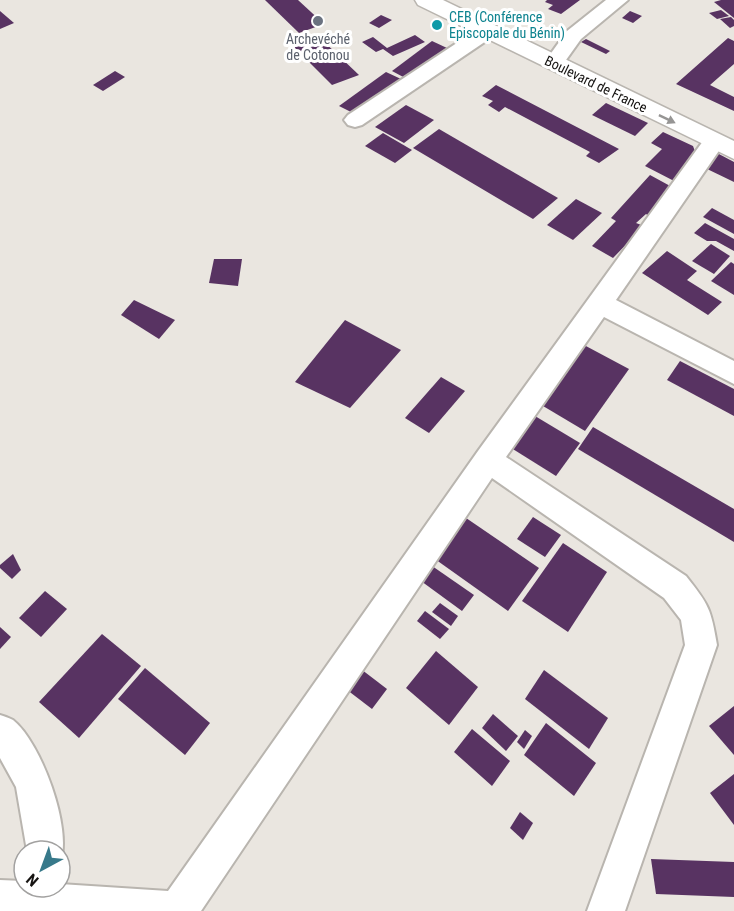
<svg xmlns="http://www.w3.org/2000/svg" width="734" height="911" viewBox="0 0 734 911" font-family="'Roboto Condensed',sans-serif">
	<rect width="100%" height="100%" fill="#eae6e0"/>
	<g fill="#583362">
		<polygon points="265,0 298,0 324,24 299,33"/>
		<polygon points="547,0 580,0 561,14 548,9 553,5 545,2"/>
		<polygon points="721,0 734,0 734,18 714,2"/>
		<polygon points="721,10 729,16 717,19 709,13"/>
		<polygon points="0,11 14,23 0,29"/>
		<polygon points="630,11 642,16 633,23 622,18"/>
		<polygon points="381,15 392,20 379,28 369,23"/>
		<polygon points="731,17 734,20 734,26 730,28 720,19"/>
		<polygon points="415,35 425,42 393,56 383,49 376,52 362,42 373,37 387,48"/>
		<polygon points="318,36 359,75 332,85 293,46"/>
		<polygon points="728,38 734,41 734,64 710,85 734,97 734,111 676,84"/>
		<polygon points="586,39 610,51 606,54 581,42"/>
		<polygon points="432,41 447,48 407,79 392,71"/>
		<polygon points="115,71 125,77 103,91 93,85"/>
		<polygon points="386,72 401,79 355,114 339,106"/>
		<polygon points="496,85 619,149 599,163 586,156 590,152 505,107 499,112 488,105 493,101 482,96"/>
		<polygon points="606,103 648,123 635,136 592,115"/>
		<polygon points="406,105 434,120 404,143 375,127"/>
		<polygon points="439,129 558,198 533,219 413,148"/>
		<polygon points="663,132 693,146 696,154 681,170 684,171 676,182 645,166 662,149 651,143"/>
		<polygon points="383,133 412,150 395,163 365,146"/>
		<polygon points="717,153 734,162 734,182 703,167"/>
		<polygon points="650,175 672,187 655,205 660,207 652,218 646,214 636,223 644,226 613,258 592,246 616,221 611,218"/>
		<polygon points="576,199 602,213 573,240 547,225"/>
		<polygon points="712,208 734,220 734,234 703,217"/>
		<polygon points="705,223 734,239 734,251 716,241 707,241 694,233"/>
		<polygon points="711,244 730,256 714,274 692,261"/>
		<polygon points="667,251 697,271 687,280 722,302 708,315 642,273"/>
		<polygon points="214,259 242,259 238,286 209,283"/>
		<polygon points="731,262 734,264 734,295 711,281"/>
		<polygon points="134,300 175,320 159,339 121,315"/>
		<polygon points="345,320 401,350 350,408 295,382"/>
		<polygon points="584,345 629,369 585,431 538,403"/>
		<polygon points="680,361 734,389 734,416 667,380"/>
		<polygon points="441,377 465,391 429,433 405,418"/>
		<polygon points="530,413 580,443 556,476 505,444"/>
		<polygon points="593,427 734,509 734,542 578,449"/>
		<polygon points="450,507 539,568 508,611 418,547"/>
		<polygon points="533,517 561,535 545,557 517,539"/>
		<polygon points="563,543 607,572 568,632 522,601"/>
		<polygon points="13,554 21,570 12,579 0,568 0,565"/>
		<polygon points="422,559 474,595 462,611 410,573"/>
		<polygon points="45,591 67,609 41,637 19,618"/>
		<polygon points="440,603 458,616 451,626 432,612"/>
		<polygon points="425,611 449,629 440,639 417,621"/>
		<polygon points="0,627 11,637 0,649"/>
		<polygon points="102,634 141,666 79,738 39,702"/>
		<polygon points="436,651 478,687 449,725 406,688"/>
		<polygon points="353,663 387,689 372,709 338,683"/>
		<polygon points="145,668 210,723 185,755 118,699"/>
		<polygon points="544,670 608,718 589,749 525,699"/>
		<polygon points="734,706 734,755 709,726"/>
		<polygon points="493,714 518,736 506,751 482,728"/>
		<polygon points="546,723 596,763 574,796 524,755"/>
		<polygon points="472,729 510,761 492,786 454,752"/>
		<polygon points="525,730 532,736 524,749 517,742"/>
		<polygon points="734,774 734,825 710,793"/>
		<polygon points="520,812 533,823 523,840 510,828"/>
		<polygon points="651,859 734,862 734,897 656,894"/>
	</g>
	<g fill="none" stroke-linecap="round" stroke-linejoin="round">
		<defs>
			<g id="minor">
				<polygon points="606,0 628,0 581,39 561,67 547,67 544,63 567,31"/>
				<polygon points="488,25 495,27 498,31 495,35 362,125 355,127 348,125 344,120 348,115 481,27"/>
				<path d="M714 135 722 137 725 142 616 300 734 361V384L604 317 506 457 686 576C709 605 711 609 717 645L625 911H587L685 645 681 620 664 598 492 478 201 911H0V880L24 881V887H60V884L168 891 478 451 706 137Z"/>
				<path d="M0 715C4 716 9 718 13 720 41 742 73 830 60 862V851H27L16 787 0 758Z"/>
			</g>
			<polygon id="tertiary" points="415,0 443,0 734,141 734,159 418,5"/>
		</defs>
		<use href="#minor" stroke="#b9b5af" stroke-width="4"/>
		<use href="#tertiary" stroke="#b9b5af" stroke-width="3"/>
		<use href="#minor" fill="#fff" fill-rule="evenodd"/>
		<use href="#tertiary" fill="#fff" fill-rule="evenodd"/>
	</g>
	<defs><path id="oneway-solid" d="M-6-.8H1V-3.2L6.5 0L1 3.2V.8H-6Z" transform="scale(1.5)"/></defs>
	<use fill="#969594" href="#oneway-solid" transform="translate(667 119) rotate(26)"/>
	<circle fill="#6b7280" stroke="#fff" stroke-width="2" cx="318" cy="21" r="6"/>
	<circle fill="#0f9aa8" stroke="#fff" stroke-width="2" cx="437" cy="25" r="6"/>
	<g text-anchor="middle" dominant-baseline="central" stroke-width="6" stroke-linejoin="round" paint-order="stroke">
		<g font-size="14" fill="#0d838f" stroke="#fff" text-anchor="start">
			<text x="449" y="17">CEB (Conférence<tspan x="449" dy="16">Episcopale du Bénin)</tspan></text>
		</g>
		<g font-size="14" fill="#5b616d" stroke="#fff">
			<text x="318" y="39">Archevéché<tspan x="318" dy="16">de Cotonou</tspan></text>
		</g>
		<g font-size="14" fill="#161412" stroke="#fff">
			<text transform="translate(596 84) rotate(26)">Boulevard de France</text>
		</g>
	</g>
	<g transform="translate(42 869) rotate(221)"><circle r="28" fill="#ffffff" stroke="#a2a1a0" stroke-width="1.5"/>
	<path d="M0-4.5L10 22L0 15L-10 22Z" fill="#37798a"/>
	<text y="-9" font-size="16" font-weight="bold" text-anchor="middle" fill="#161412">N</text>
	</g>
</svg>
